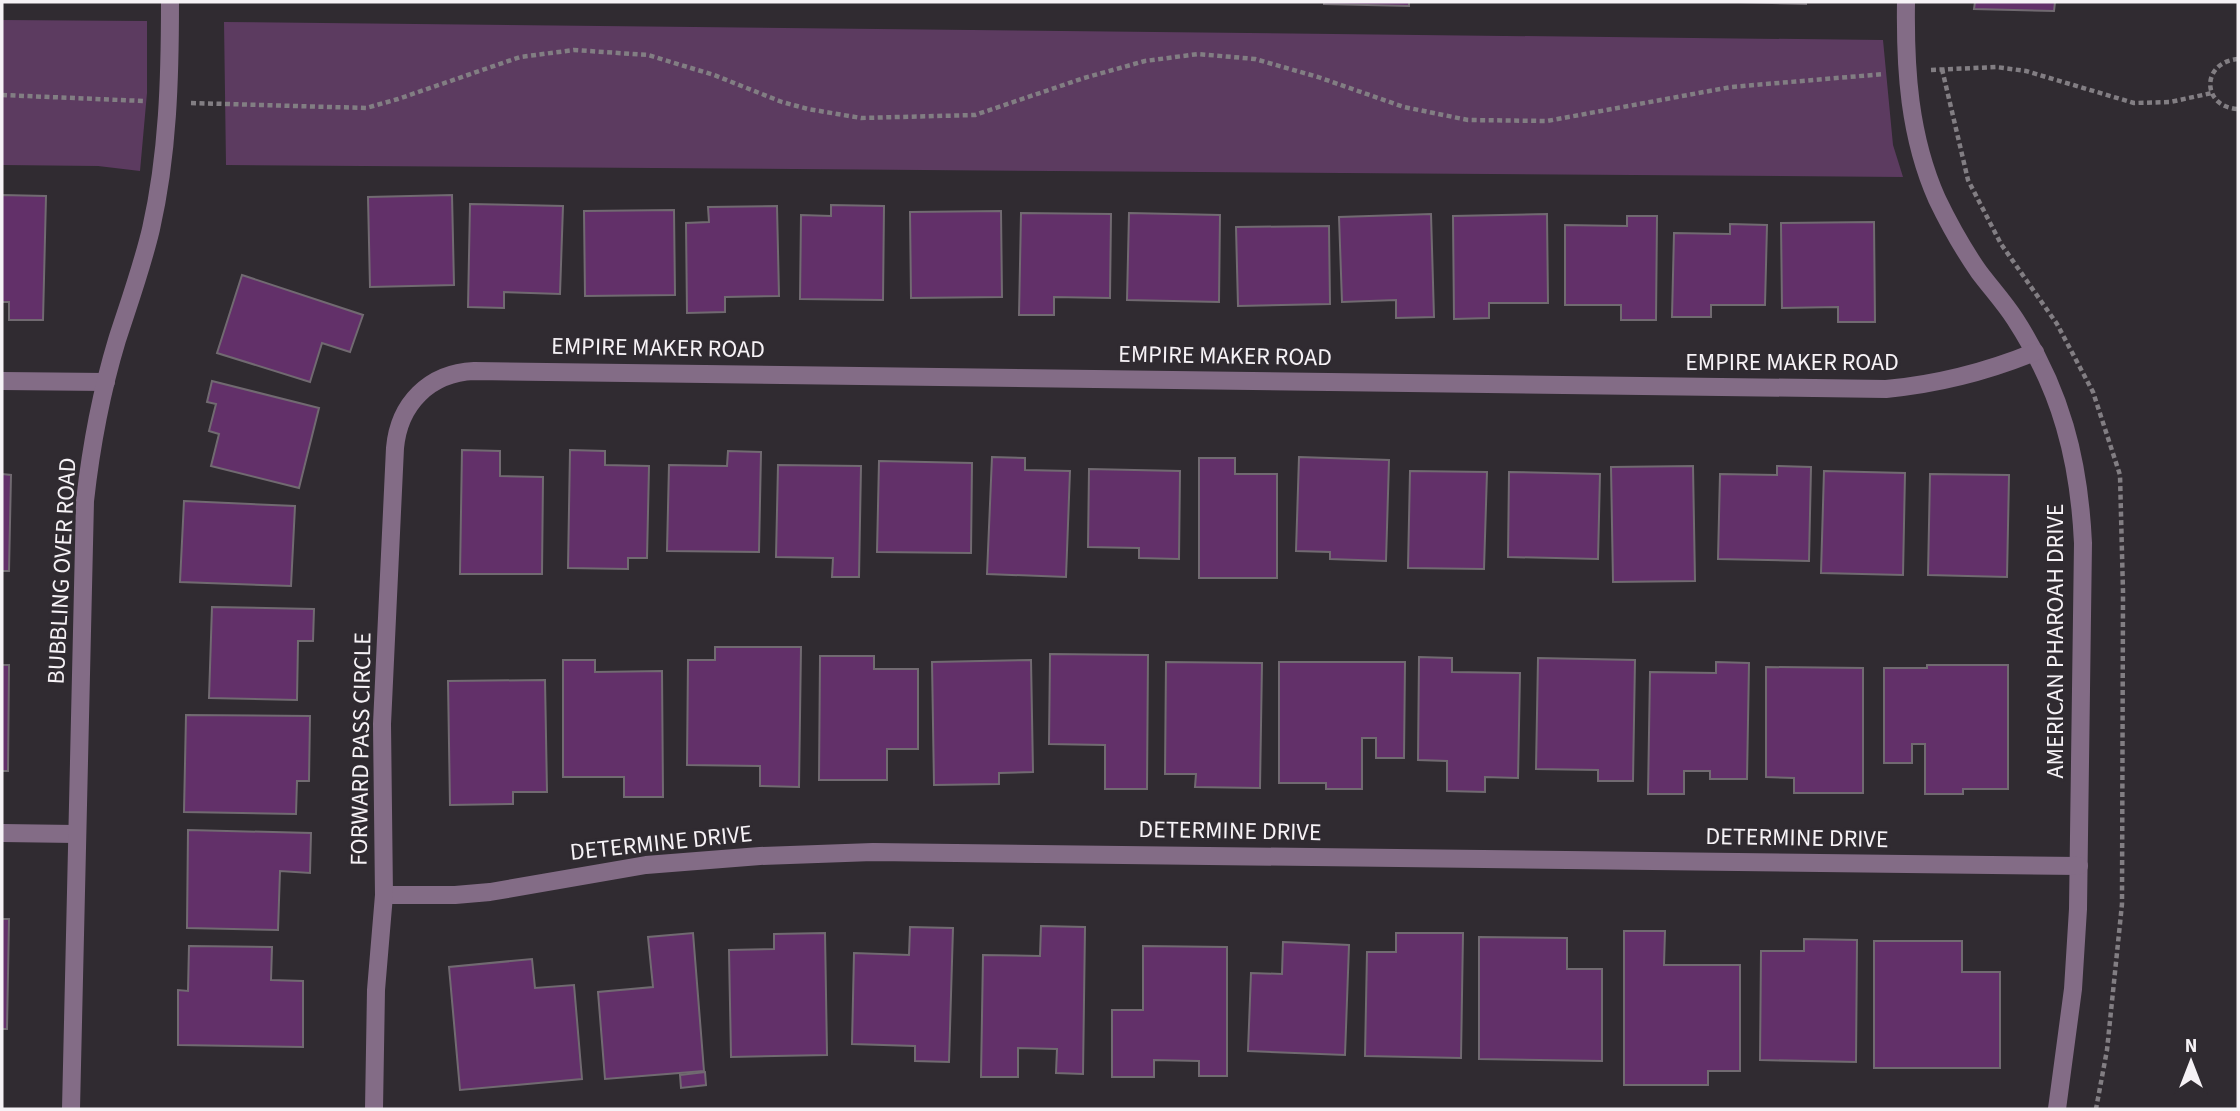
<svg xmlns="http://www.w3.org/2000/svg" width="2240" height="1111" viewBox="0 0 2240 1111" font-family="'Source Sans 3',sans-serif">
	<rect width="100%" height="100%" fill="#302b31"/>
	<g fill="#5c3b60">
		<polygon points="2,20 147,21 147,93 140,171 98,166 2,165"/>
		<polygon points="224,22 1883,40 1893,145 1903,177 226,165"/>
	</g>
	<g fill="#623069" stroke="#716a71" stroke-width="2">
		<polygon points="1324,2 1409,2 1409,6 1324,4"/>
		<polygon points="1739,2 1806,2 1806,4"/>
		<polygon points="1975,2 2055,2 2054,11 1974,9"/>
		<polygon points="2,195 46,196 43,320 9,320 9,302 2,302"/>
		<polygon points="452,195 454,285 370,287 368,197"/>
		<polygon points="470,204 563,206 560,294 504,292 504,308 468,307"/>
		<polygon points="831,205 884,206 883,300 800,299 801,215 831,216"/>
		<polygon points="777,206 779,296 725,297 725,312 687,313 686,223 709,222 708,207"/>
		<polygon points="674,210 675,295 585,296 584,211"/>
		<polygon points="1001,211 1002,297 911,298 910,212"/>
		<polygon points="1021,213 1111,214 1110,298 1054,297 1054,315 1019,315"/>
		<polygon points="1129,213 1220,215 1219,302 1127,300"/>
		<polygon points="1431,214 1434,317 1396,318 1396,300 1342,302 1339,217"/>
		<polygon points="1547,214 1548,303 1489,303 1489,318 1454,319 1453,216"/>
		<polygon points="1627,216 1657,216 1656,320 1621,320 1621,305 1565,305 1565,225 1627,226"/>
		<polygon points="1874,222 1875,322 1838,322 1838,307 1782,308 1781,223"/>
		<polygon points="1730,224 1767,225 1765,305 1711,305 1711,317 1672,317 1674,233 1730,234"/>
		<polygon points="1329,226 1330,304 1238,306 1236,227"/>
		<polygon points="242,275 363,315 350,352 322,343 310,382 217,353"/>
		<polygon points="212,381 319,408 299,488 211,466 219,434 209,431 216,404 207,402"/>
		<polygon points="462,450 500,451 500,476 543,477 542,574 460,574"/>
		<polygon points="570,450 605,451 605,465 649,466 647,558 628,558 628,569 568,568"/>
		<polygon points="728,451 761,452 759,552 667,551 669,465 727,466"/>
		<polygon points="992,457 1025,458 1025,470 1070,471 1066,577 987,574"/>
		<polygon points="1299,457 1389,460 1386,561 1330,559 1330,552 1296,551"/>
		<polygon points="1199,458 1235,458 1235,474 1277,474 1277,578 1199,578"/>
		<polygon points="879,461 972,463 971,553 877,552"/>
		<polygon points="778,465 861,466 859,577 832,577 833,558 776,557"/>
		<polygon points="1693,466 1695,581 1613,582 1611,467"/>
		<polygon points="1777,466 1811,467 1809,561 1718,559 1720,474 1777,475"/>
		<polygon points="1089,469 1180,471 1179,559 1139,558 1139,548 1088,547"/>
		<polygon points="1410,471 1487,472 1484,569 1408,568"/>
		<polygon points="1824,471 1905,473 1903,575 1821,573"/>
		<polygon points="1509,472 1600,474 1598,559 1508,557"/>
		<polygon points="2,474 11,475 9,571 2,571"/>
		<polygon points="1930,474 2009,475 2007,577 1928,575"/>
		<polygon points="184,501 295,506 291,586 180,582"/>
		<polygon points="212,607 314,609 313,641 298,641 297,700 209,698"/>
		<polygon points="715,647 801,647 799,787 760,786 760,766 687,765 688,660 715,660"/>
		<polygon points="1050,654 1148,655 1147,789 1105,789 1105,745 1049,744"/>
		<polygon points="820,656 874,656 874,669 918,669 918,749 887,749 887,780 819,780"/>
		<polygon points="1419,657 1452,658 1452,672 1520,673 1518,778 1485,777 1485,792 1447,791 1447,761 1418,760"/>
		<polygon points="1538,658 1635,660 1633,781 1598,781 1598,770 1536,769"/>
		<polygon points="563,660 595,660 595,672 662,671 663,797 624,797 624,777 563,777"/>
		<polygon points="1031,660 1033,772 999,773 999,784 934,785 932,662"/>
		<polygon points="1166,662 1262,663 1260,788 1195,787 1196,774 1165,774"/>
		<polygon points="1279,662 1405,662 1404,758 1376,758 1376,738 1362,738 1362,789 1326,789 1326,783 1279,783"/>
		<polygon points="1716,662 1749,663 1747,779 1710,779 1710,771 1684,771 1684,794 1648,794 1650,672 1716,673"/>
		<polygon points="2,665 9,665 8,771 2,771"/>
		<polygon points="1927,665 2008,665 2008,789 1963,789 1963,794 1925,794 1925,744 1912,744 1912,763 1884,763 1884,668 1927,668"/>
		<polygon points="1766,667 1863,668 1863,793 1794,793 1794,778 1766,777"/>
		<polygon points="545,680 547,792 513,792 513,804 450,805 448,681"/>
		<polygon points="186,715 310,716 309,781 297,781 296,814 184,812"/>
		<polygon points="188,830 311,833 310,873 280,871 278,930 187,928"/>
		<polygon points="2,919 9,919 7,1029 2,1029"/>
		<polygon points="1041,926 1085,927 1083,1074 1056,1073 1057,1049 1018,1048 1018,1077 981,1077 983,955 1040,956"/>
		<polygon points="910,927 953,928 949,1062 915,1061 915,1046 852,1044 854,953 909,955"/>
		<polygon points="1624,931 1665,931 1664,965 1740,965 1740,1071 1708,1071 1708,1085 1624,1085"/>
		<polygon points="693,933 704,1071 605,1079 598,992 653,987 648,937"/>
		<polygon points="825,933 827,1055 731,1057 729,950 774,949 774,934"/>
		<polygon points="1396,933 1463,933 1461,1058 1365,1056 1367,952 1396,952"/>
		<polygon points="1479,937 1567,938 1567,969 1602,969 1602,1061 1479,1059"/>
		<polygon points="1804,939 1857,940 1856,1062 1760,1060 1761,951 1804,951"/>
		<polygon points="1874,941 1962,941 1962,972 2000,972 2000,1068 1874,1068"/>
		<polygon points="1283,942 1349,945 1345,1055 1248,1051 1251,973 1282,974"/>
		<polygon points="189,946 272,947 271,980 303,981 303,1047 178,1045 178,990 188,991"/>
		<polygon points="1143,946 1227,947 1227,1076 1199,1076 1199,1061 1154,1060 1154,1077 1112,1077 1112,1010 1143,1010"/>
		<polygon points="532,959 535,988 574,985 582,1079 460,1090 449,967"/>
		<polygon points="705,1072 706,1085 681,1088 680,1075"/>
	</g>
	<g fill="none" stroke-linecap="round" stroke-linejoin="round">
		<g stroke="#827e83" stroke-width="4.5" stroke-dasharray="5 3.5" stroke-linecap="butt">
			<path d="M2238 59C2201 62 2201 107 2238 109"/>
			<polyline points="1942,69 1968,180 2001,244 2057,324 2093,392 2120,475 2123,592 2122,904 2107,1050 2096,1109"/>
			<polyline points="1931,70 1996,67 2026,71 2134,103 2170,102 2212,93"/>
			<polyline points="2,95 144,101"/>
			<polyline points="191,103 366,108 398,99 520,57 574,50 648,55 714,75 782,102 808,109 861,118 975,115 1084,78 1145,61 1198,54 1255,59 1318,77 1404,107 1468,120 1547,121 1731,87 1884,74"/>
		</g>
		<g stroke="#836c86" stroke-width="18">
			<path d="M1906 2C1905 69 1909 136 1937 199 1949 224 1963 249 1979 272 1991 288 2004 302 2015 319 2061 390 2079 459 2083 543L2078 909 2073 989 2057 1109"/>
			<polyline points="2,381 106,382"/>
			<polyline points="2,833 76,834"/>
			<polyline points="384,895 455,895 490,892 646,865 760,856 873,852 2079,866"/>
			<path d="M71 1109 85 501C91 447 101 393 117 340 129 303 142 267 151 229 168 154 170 78 170 2"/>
			<path d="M374 1109 376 990 384 895 382 724 395 448C399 404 429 373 474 371L1886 389C1939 384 1986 372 2035 352"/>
		</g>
	</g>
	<g text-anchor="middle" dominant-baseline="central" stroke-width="6" stroke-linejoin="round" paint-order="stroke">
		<g font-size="24" fill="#f6f2f6" stroke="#302b31">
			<text transform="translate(658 348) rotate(1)">EMPIRE MAKER ROAD</text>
			<text transform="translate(1225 356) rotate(1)">EMPIRE MAKER ROAD</text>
			<text x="1792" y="362">EMPIRE MAKER ROAD</text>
			<text transform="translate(62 571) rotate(-87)">BUBBLING OVER ROAD</text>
			<text transform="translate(2055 641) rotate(-90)">AMERICAN PHAROAH DRIVE</text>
			<text transform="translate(361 749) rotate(-89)">FORWARD PASS CIRCLE</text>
			<text transform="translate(1230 831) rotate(1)">DETERMINE DRIVE</text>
			<text transform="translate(1797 838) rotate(1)">DETERMINE DRIVE</text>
			<text transform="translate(661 843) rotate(-6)">DETERMINE DRIVE</text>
		</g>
	</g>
	<rect width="2240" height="1111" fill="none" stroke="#f6f2f6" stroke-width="7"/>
	<g transform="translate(2191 1062)" stroke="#302b31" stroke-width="5" paint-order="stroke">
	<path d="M0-5L12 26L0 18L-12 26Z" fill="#f6f2f6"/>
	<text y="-10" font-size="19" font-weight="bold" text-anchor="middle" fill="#f6f2f6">N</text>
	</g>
</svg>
